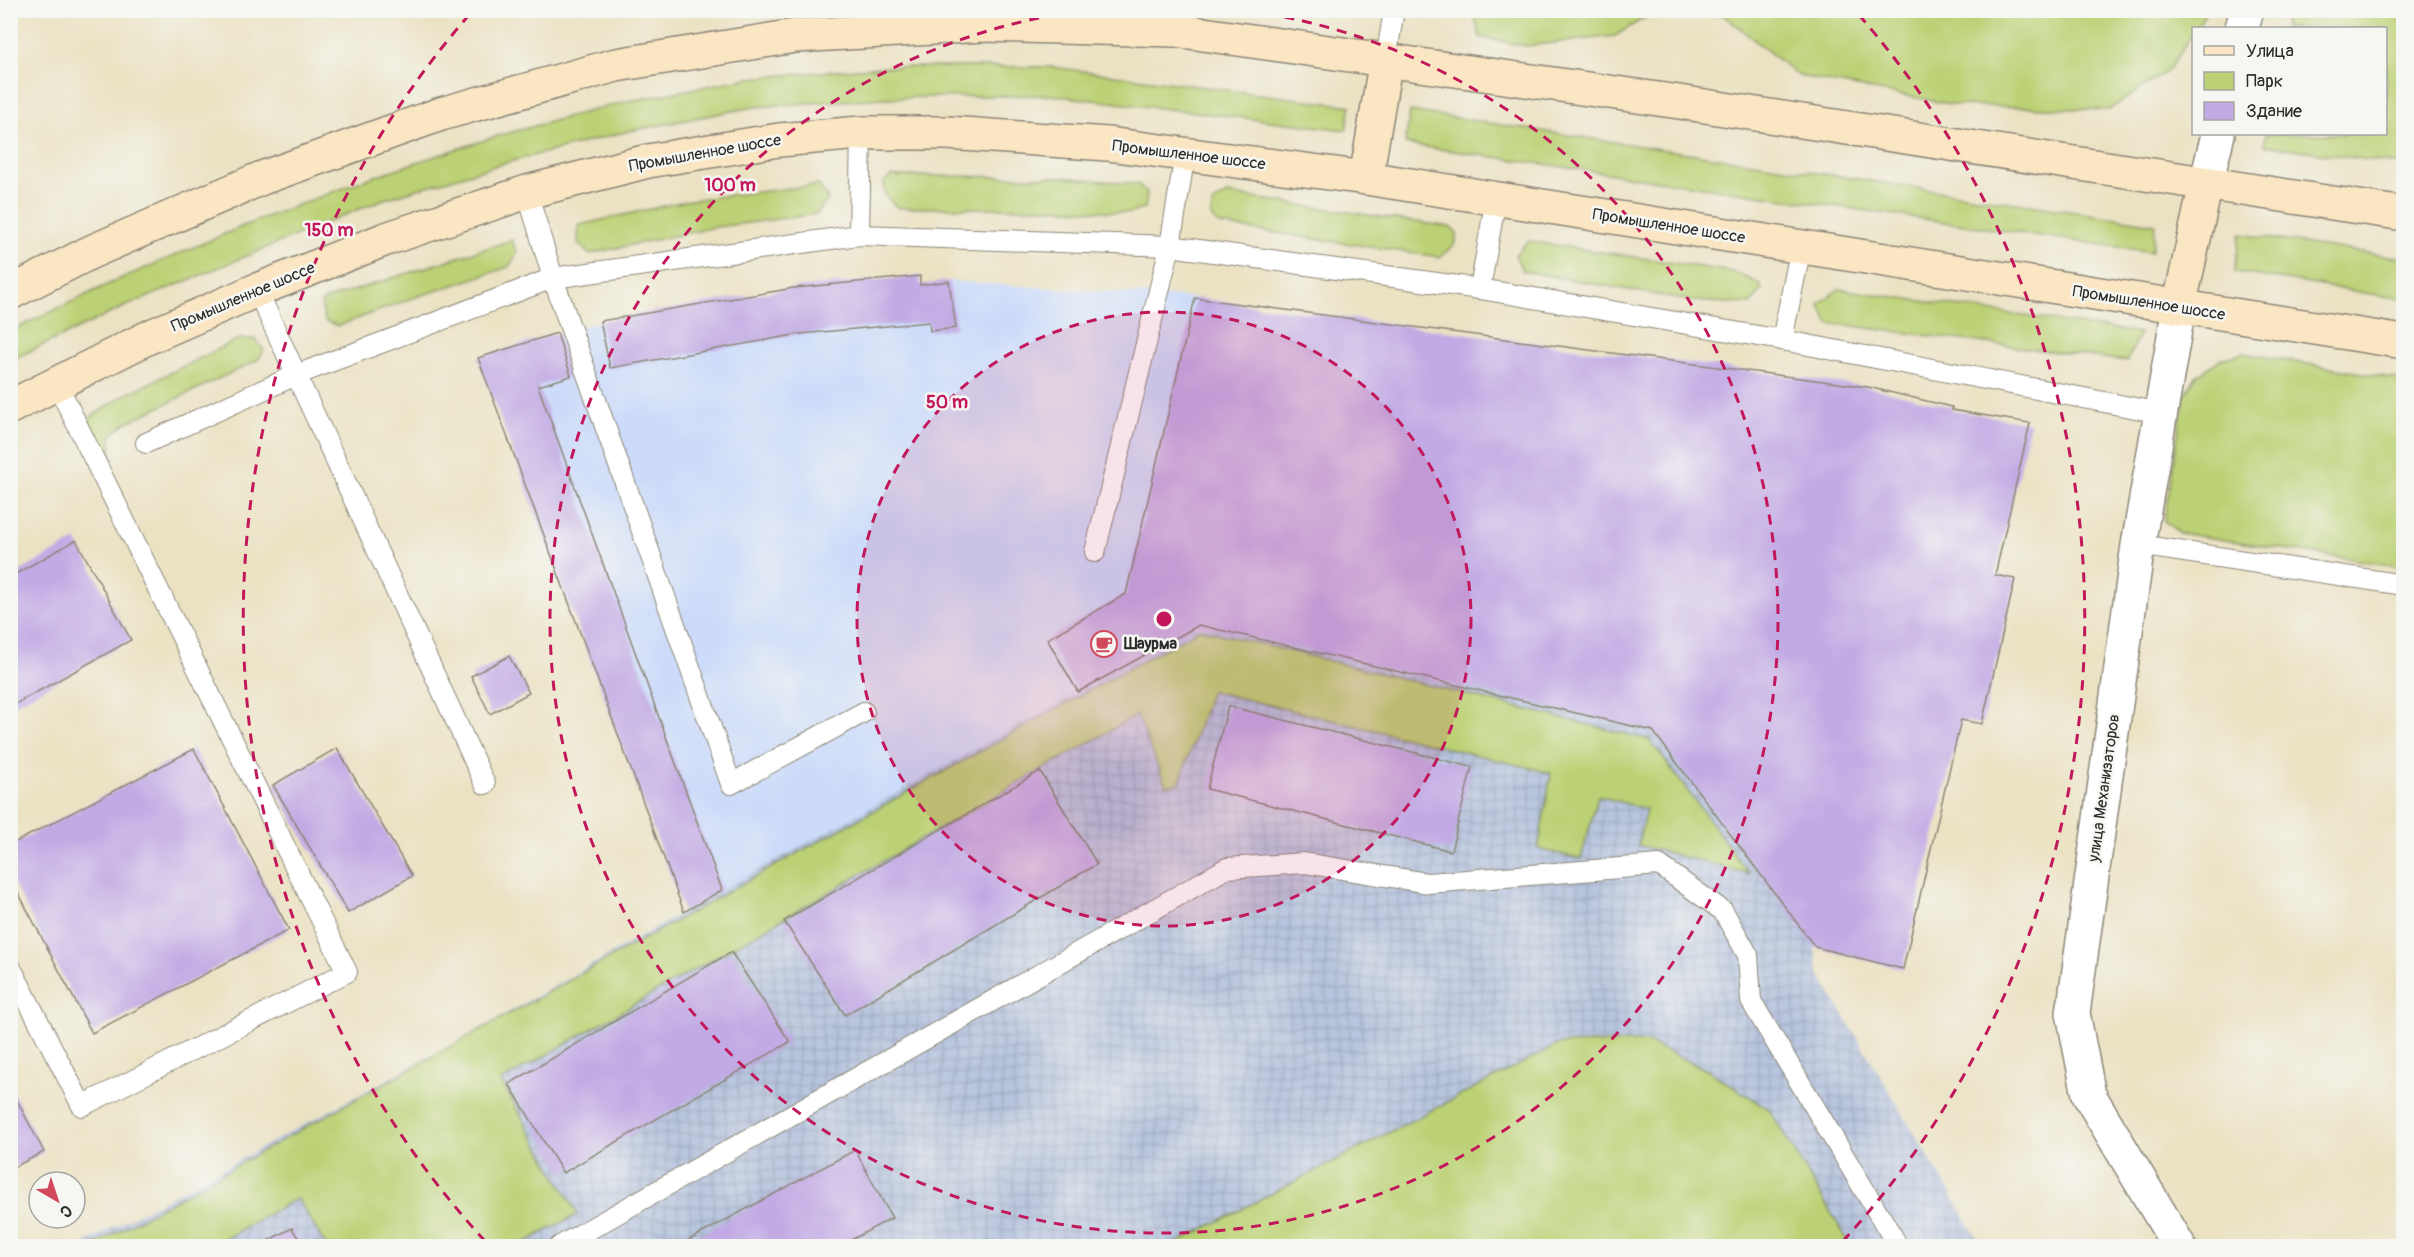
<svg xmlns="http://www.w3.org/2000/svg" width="2414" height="1257" viewBox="0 0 2414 1257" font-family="Pangolin,sans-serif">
	<defs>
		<pattern id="industrial-grid" width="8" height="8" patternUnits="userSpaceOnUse" patternTransform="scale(1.5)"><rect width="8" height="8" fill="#b8c5de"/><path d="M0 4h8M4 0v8" fill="none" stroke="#9ea9bf"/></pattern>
	</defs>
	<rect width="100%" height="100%" fill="#f6f6f2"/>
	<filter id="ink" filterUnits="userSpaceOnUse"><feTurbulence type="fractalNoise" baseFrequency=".0167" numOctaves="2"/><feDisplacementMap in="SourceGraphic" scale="12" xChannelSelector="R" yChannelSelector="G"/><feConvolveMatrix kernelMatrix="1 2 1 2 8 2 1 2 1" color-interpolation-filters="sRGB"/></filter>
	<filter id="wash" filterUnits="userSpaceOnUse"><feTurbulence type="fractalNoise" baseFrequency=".008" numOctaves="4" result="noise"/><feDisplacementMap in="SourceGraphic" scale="24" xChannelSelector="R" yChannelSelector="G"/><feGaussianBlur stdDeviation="1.35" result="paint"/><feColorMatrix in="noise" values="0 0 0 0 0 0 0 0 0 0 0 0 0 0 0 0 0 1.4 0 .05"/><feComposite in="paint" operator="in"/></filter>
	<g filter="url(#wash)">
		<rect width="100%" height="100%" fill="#ebe2c3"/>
		<polygon fill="#ccdbf9" points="920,276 921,285 949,281 1195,298 1722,367 1868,387 1952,407 1952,410 2030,423 1995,575 2015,579 1982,724 1961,721 1903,969 1815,947 1653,731 1199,625 684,912 478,358 600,321 794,288"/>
		<polygon fill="url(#industrial-grid)" points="1199,625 1653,731 1815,947 1818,972 1982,1246 79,1246 453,1044 722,890"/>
		<g fill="#bcd175" stroke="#747e50" stroke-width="1.5">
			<polygon points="1473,11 1473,10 1656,11 1615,36 1526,46 1480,37"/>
			<polygon points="1685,11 2207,11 2196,28 2194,28 2193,32 2169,70 2109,110 1955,105 1799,76 1723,15"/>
			<polygon points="2287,11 2403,11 2403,165 2264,145 2266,134 2386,134 2386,28 2284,28"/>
			<polygon points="881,67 1052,67 1351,106 1346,130 1050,95 884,98 753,107 629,131 505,163 381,200 124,307 11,360 11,331 113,282 248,224 375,176 497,136 624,102 749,78"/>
			<polygon points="1410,111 2155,224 2152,252 1405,144"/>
			<polygon points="891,176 1060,177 1138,184 1147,193 1145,208 1131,213 1050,208 898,208 885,196 884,182"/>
			<polygon points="819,185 828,199 817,214 716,227 589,254 578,243 579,225 690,200"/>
			<polygon points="1226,194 1450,227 1457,234 1454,245 1440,257 1220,225 1211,217 1212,204"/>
			<polygon points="2240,234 2403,258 2403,299 2234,272"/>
			<polygon points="512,240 517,253 509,267 410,299 338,326 325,321 321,303 327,299"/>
			<polygon points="1528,241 1734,272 1760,284 1762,290 1750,304 1691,301 1523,271 1515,255"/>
			<polygon points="1839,289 2140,333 2127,361 1828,323 1819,304"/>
			<polygon points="239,339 255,339 264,350 258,360 126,423 111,435 111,453 113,459 103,466 88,427 91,417 121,397"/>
			<polygon points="2243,353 2403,380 2403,567 2179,533 2164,521 2184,397 2196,376 2221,359"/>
			<polygon points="1200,629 1650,740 1749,874 1638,845 1646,809 1598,796 1581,859 1538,849 1551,773 1211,691 1179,783 1166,786 1137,715 501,1081 578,1214 518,1246 326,1246 297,1198 212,1246 92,1246"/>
			<polygon points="1647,1042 1707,1070 1769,1109 1851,1246 1171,1246 1559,1044"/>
		</g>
		<g id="blocks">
			<g fill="#c2abe4">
				<polygon points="920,276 920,285 949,281 956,328 930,331 929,322 800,334 610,368 600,321 794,288"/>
				<polygon points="1195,298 1868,387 1952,407 1952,410 2030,423 1995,575 2015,579 1982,724 1961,720 1903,969 1815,947 1653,731 1199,625 1078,692 1047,639 1126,594"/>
				<polygon points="557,333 571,376 538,386 722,890 684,912 478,358"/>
				<polygon points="76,540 131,640 10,707 10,577"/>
				<polygon points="509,656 529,693 490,714 471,676"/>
				<polygon points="1228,706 1472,767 1451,851 1207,789"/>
				<polygon points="337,748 412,876 348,913 273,785"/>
				<polygon points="194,749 289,930 92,1033 10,877 10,845"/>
				<polygon points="1040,771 1097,864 845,1015 784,921"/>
				<polygon points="731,952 790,1042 563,1173 509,1084"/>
				<polygon points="10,1087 44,1152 10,1169"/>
				<polygon points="855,1150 892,1218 840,1246 678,1246"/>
				<polygon points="292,1228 303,1246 258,1246"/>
			</g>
		</g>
	</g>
	<g filter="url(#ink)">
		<use href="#blocks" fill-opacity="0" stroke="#8b8677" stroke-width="1.5"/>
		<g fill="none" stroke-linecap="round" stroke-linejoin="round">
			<defs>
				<g id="service">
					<polyline points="1386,59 1394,10"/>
					<polyline points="527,192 553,278 731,784 864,712"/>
					<polyline points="859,235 861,133"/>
					<polyline points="1480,289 1496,198"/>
					<polyline points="257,290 485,784"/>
					<polyline points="1782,340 1801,247"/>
					<polyline points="146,443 296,375 553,278 859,235 1170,246 1480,289 1782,340 2161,413"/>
					<polyline points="2138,545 2404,585"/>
					<polyline points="1095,552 1170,246 1185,154"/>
					<polyline points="10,966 82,1106 347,972 57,384"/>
					<polyline points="560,1246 1227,868 1304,863 1428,883 1659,865 1723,911 1748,955 1751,1001 1898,1246"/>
				</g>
				<g id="minor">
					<polyline points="2242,28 2247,10"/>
					<polyline points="2206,184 2218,134"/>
					<polyline points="2179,1246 2089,1095 2073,1013 2138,545 2179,307"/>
				</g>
				<g id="secondary">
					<polyline points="1366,178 1386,59"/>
					<polyline points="10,293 91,252 262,178 441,114 616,65 795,36 984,25 1175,30 1679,102 2404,214"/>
					<polyline points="2179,307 2206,184"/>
					<polyline points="10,407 149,337 257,290 386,239 527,192 648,161 779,140 861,133 947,133 1108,144 1366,178 2404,342"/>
				</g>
			</defs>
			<use href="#service" stroke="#8b8677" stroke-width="22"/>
			<use href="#minor" stroke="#8b8677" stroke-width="36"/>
			<use href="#secondary" stroke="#8b8677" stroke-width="36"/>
			<use href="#service" stroke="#fff" stroke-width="20"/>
			<use href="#minor" stroke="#fff" stroke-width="33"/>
			<use href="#secondary" stroke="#fbe6c3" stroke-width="33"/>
		</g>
	</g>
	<circle cx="1164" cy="619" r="307" fill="#c2185b" fill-opacity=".12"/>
	<g fill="none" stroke="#c2185b" stroke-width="3" stroke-dasharray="10 8">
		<circle cx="1164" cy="619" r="307"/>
		<path d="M1249 11A614 614 0 1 1 1079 11"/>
		<path d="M485 1241A921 921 0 0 1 469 15M1859 15A921 921 0 0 1 1843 1241"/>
	</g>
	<defs>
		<symbol id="cafe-ring" viewBox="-11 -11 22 22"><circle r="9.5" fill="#f6f6f2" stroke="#d1495b" stroke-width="1.5"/><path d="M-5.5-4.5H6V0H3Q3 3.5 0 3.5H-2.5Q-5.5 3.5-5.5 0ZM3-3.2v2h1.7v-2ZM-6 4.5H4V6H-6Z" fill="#d1495b"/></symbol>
	</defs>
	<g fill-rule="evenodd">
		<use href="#cafe-ring" x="1089" y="629" width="30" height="30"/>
	</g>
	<g text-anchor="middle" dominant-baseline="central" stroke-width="5" stroke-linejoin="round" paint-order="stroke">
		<g font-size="16" fill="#2b2b2b" stroke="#f6f6f2">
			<text transform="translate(705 153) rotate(-10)">Промышленное шоссе</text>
			<text transform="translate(1189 155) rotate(7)">Промышленное шоссе</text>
			<text transform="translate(1669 226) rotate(9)">Промышленное шоссе</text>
			<text transform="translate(243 297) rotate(-23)">Промышленное шоссе</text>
			<text transform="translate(2149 303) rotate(9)">Промышленное шоссе</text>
			<text transform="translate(2104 788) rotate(-82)">улица Механизаторов</text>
		</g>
		<g font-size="16" font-weight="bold" fill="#2b2b2b" stroke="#f6f6f2" text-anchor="start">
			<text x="1124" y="644">Шаурма</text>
		</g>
	</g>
	<circle cx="1164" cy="619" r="9" fill="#c2185b" stroke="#f6f6f2" stroke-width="3"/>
	<g font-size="18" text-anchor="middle" font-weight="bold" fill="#c2185b" stroke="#f6f6f2" stroke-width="5" stroke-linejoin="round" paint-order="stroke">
		<text x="730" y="191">100 m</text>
		<text x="329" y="236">150 m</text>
		<text x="947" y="408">50 m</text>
	</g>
	<rect width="2414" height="1257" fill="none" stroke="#f6f6f2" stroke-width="36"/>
	<rect x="2192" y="27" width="195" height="108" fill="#f6f6f2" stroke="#a5a5a2" stroke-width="1.5"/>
	<rect x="2204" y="46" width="30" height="9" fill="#fbe6c3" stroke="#a5a5a2" stroke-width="1.5"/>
	<text x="2246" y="57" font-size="18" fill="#2b2b2b">Улица</text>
	<rect x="2204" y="72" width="30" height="18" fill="#bcd175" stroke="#a5a5a2" stroke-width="1.5"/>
	<text x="2246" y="87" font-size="18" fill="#2b2b2b">Парк</text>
	<rect x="2204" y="102" width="30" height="18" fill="#c2abe4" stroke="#a5a5a2" stroke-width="1.5"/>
	<text x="2246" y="117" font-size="18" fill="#2b2b2b">Здание</text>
	<g transform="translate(57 1200) rotate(141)"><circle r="28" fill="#f6f6f2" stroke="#a5a5a2" stroke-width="1.5"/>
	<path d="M0-4.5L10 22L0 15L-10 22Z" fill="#d1495b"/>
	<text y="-9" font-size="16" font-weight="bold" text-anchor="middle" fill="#2b2b2b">С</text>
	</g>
</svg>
